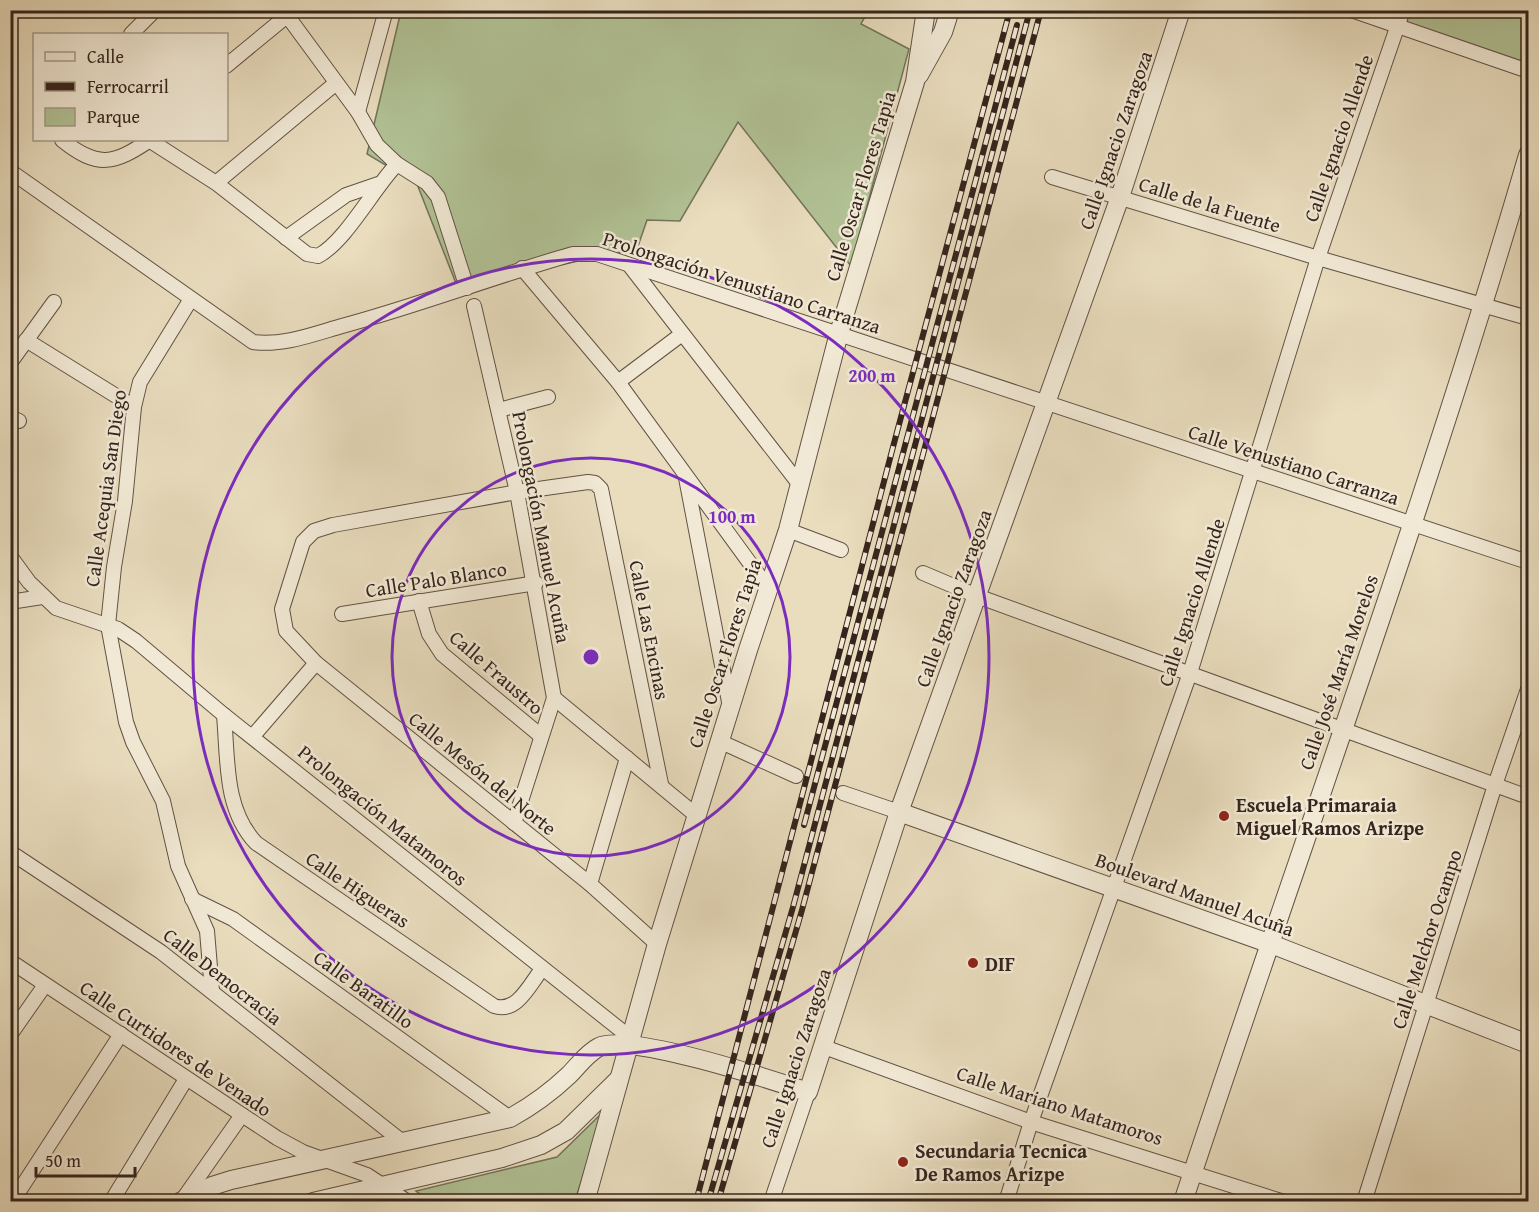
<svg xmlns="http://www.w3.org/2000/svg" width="1539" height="1212" viewBox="0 0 1539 1212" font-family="'Gentium Book Plus',serif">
	<rect width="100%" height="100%" fill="#e9ddbe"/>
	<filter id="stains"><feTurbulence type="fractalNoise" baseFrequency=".00333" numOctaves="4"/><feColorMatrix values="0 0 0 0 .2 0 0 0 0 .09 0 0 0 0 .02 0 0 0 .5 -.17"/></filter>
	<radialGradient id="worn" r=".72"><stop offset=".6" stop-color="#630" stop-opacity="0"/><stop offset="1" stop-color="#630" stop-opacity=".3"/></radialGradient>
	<g fill="#b1c295" stroke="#737359" stroke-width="1.5">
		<polygon points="401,11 868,11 861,24 909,49 851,266 738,122 680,221 647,220 637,249 457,286 417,184 367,154"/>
		<polygon points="1404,11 1528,11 1528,70 1398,26"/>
		<polygon points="603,1112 575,1201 429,1201 416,1191 557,1157"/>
	</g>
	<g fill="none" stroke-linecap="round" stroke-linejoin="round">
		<defs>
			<g id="minor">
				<polyline points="283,10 358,112 377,145 397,164 427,183 438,197 467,288"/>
				<polyline points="1351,10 1528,71"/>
				<polyline points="131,34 155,10"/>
				<polyline points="226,66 294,10"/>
				<polyline points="358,112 386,10"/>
				<path d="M62 140C98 169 114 164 150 140"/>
				<path d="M149 140 216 183 307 254 318 256C346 241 373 189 397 164"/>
				<path d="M10 171 253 342C283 346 314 334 342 326 420 305 495 276 573 254H597L1528 562"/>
				<polyline points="1052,177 1318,258 1528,318"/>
				<polyline points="216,183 336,83"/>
				<polyline points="286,238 346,195 378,184"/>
				<polyline points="630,266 800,485"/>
				<polyline points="522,268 618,382 768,588"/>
				<polyline points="191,299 140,382 134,407 125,501 114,567 108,625 126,722 133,742 163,801 178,866 207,931 212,991"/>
				<polyline points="474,306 517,492 554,698 514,823"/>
				<polyline points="26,340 134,407"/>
				<polyline points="10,363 54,302"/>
				<polyline points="618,382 682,334"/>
				<polyline points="499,410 548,397"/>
				<polyline points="10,417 19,421"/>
				<polyline points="686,478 730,707"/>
				<polyline points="788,530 841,550"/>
				<polyline points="10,556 29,582 56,608 118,629 136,641 224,715 632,1039"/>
				<polyline points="923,573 977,596 1528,797"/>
				<polyline points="419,601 429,634 442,654 541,736"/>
				<polyline points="10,602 42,597"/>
				<polyline points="342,614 536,583"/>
				<polyline points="554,698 697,816"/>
				<path d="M224 715C228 760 224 809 256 843L494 1006C517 1014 530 984 542 969"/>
				<polyline points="253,736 316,663"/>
				<polyline points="719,741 796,776"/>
				<polyline points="843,793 899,812"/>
				<polyline points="10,852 161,952 404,1143"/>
				<polyline points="590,884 627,758"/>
				<polyline points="192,899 233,919 510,1118"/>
				<polyline points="657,944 590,884 316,663 286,631 282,609 303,542 314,531 333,525 517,492 588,482 595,483 601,489 661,784"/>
				<polyline points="10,961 277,1138 303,1152 367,1175 408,1202"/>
				<polyline points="10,1035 45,985"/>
				<polyline points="824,1047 1031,1122 1284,1202"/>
				<polyline points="183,1199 242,1115"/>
				<polyline points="12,1202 121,1034"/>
				<polyline points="111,1202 186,1079"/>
				<polyline points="771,1202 808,1092"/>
				<polyline points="1006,1202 1031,1122 1190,673 1318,258 1403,10"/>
				<polyline points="1364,1202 1495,785 1528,689"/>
			</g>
			<g id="tertiary">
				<polyline points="919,75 943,32 950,10"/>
				<polyline points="899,812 1271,944 1528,1044"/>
				<path d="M180 1202 212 1186 231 1180 510 1118C532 1106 550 1093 569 1075 578 1066 587 1053 599 1047 627 1032 772 1080 808 1092L899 812 1120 197 1181 10"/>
				<polyline points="313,1202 502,1158 541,1145 566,1131 618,1080"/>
				<polyline points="585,1202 657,944 748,650 788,530 839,333 915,82 926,10"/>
				<path d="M1183 1202C1298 853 1425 508 1528 155"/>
			</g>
		</defs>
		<use href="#minor" stroke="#625245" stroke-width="16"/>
		<use href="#tertiary" stroke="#625245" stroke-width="20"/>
		<use href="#minor" stroke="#f1e9d5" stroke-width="14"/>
		<use href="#tertiary" stroke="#f1e9d5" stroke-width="18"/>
		<defs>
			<g id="rail">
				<polyline points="804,825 1017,25"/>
				<polyline points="696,1202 893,447 1010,10"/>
				<polyline points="708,1202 793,907 1030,10"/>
				<polyline points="718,1202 802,910 1041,10"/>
			</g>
		</defs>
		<use href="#rail" stroke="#35241d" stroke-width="6"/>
		<use href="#rail" stroke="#f1e9d5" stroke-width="4" stroke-dasharray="11" stroke-linecap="butt"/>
	</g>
	<g fill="none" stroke="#7b2cbf" stroke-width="3">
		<circle cx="591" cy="657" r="199"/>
		<circle cx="591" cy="657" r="398"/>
	</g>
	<g fill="#8f2418" stroke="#f1e9d5" stroke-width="2">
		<circle cx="1224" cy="816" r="6"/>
		<circle cx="973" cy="963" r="6"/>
		<circle cx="903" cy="1162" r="6"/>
	</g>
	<g text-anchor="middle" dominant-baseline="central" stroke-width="5" stroke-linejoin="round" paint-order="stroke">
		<g font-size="20" fill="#35241d" stroke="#f1e9d5">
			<text transform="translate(1338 138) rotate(-71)">Calle Ignacio Allende</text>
			<text transform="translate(1115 140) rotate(-71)">Calle Ignacio Zaragoza</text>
			<text transform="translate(860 186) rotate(-73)">Calle Oscar Flores Tapia</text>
			<text transform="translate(1210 204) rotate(17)">Calle de la Fuente</text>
			<text transform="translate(742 282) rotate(18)">Prolongación Venustiano Carranza</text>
			<text transform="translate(1294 464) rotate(18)">Calle Venustiano Carranza</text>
			<text transform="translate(105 488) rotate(-82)">Calle Acequia San Diego</text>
			<text transform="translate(542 527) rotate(79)">Prolongación Manuel Acuña</text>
			<text transform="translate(436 579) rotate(-9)">Calle Palo Blanco</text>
			<text transform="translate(953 598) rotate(-70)">Calle Ignacio Zaragoza</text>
			<text transform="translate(1191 602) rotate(-72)">Calle Ignacio Allende</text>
			<text transform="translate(650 630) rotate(79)">Calle Las Encinas</text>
			<text transform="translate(724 653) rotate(-72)">Calle Oscar Flores Tapia</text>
			<text transform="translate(497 672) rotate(41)">Calle Fraustro</text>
			<text transform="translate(1338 672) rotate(-71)">Calle José María Morelos</text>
			<text transform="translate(483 773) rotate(39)">Calle Mesón del Norte</text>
			<text transform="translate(383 815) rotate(39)">Prolongación Matamoros</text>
			<text transform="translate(358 889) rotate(34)">Calle Higueras</text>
			<text transform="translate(1195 894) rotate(20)">Boulevard Manuel Acuña</text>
			<text transform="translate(1426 939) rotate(-72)">Calle Melchor Ocampo</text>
			<text transform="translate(223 976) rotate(38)">Calle Democracia</text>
			<text transform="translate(364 989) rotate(36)">Calle Baratillo</text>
			<text transform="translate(176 1048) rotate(34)">Calle Curtidores de Venado</text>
			<text transform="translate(795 1058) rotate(-72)">Calle Ignacio Zaragoza</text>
			<text transform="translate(1060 1105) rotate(18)">Calle Mariano Matamoros</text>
		</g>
		<g font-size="20" font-weight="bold" fill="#35241d" stroke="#f1e9d5" text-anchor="start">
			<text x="1236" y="804">Escuela Primaraia<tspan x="1236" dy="23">Miguel Ramos Arizpe</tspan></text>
			<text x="985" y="963">DIF</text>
			<text x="915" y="1150">Secundaria Tecnica<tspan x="915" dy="23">De Ramos Arizpe</tspan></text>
		</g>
	</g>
	<circle cx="591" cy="657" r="9" fill="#7b2cbf" stroke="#f1e9d5" stroke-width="3"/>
	<g font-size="18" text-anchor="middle" font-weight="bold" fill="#7b2cbf" stroke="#f1e9d5" stroke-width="5" stroke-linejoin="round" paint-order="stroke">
		<text x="872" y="382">200 m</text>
		<text x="732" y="523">100 m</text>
	</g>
	<rect width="1539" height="1212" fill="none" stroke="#e9ddbe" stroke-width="36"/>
	<rect x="12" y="12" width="1515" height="1188" fill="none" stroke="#35241d" stroke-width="3"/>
	<rect x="18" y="18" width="1503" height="1176" fill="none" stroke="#35241d" stroke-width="1.5"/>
	<rect x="33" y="33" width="195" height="108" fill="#f1e9d5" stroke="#a69a8b" stroke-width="1.5"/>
	<rect x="45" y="52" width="30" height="9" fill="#f1e9d5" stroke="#a69a8b" stroke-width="1.5"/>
	<text x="87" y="63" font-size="18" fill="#35241d">Calle</text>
	<rect x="45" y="82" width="30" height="9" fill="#35241d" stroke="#a69a8b" stroke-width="1.5"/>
	<text x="87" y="93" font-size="18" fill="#35241d">Ferrocarril</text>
	<rect x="45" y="108" width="30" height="18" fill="#b1c295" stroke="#a69a8b" stroke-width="1.5"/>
	<text x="87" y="123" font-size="18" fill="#35241d">Parque</text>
	<path d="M36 1167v9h99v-9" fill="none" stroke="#35241d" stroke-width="3"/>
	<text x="45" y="1167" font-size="18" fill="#35241d" stroke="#f1e9d5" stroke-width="4.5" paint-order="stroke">50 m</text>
	<rect width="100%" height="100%" filter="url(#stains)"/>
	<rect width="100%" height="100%" fill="url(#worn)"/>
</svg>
